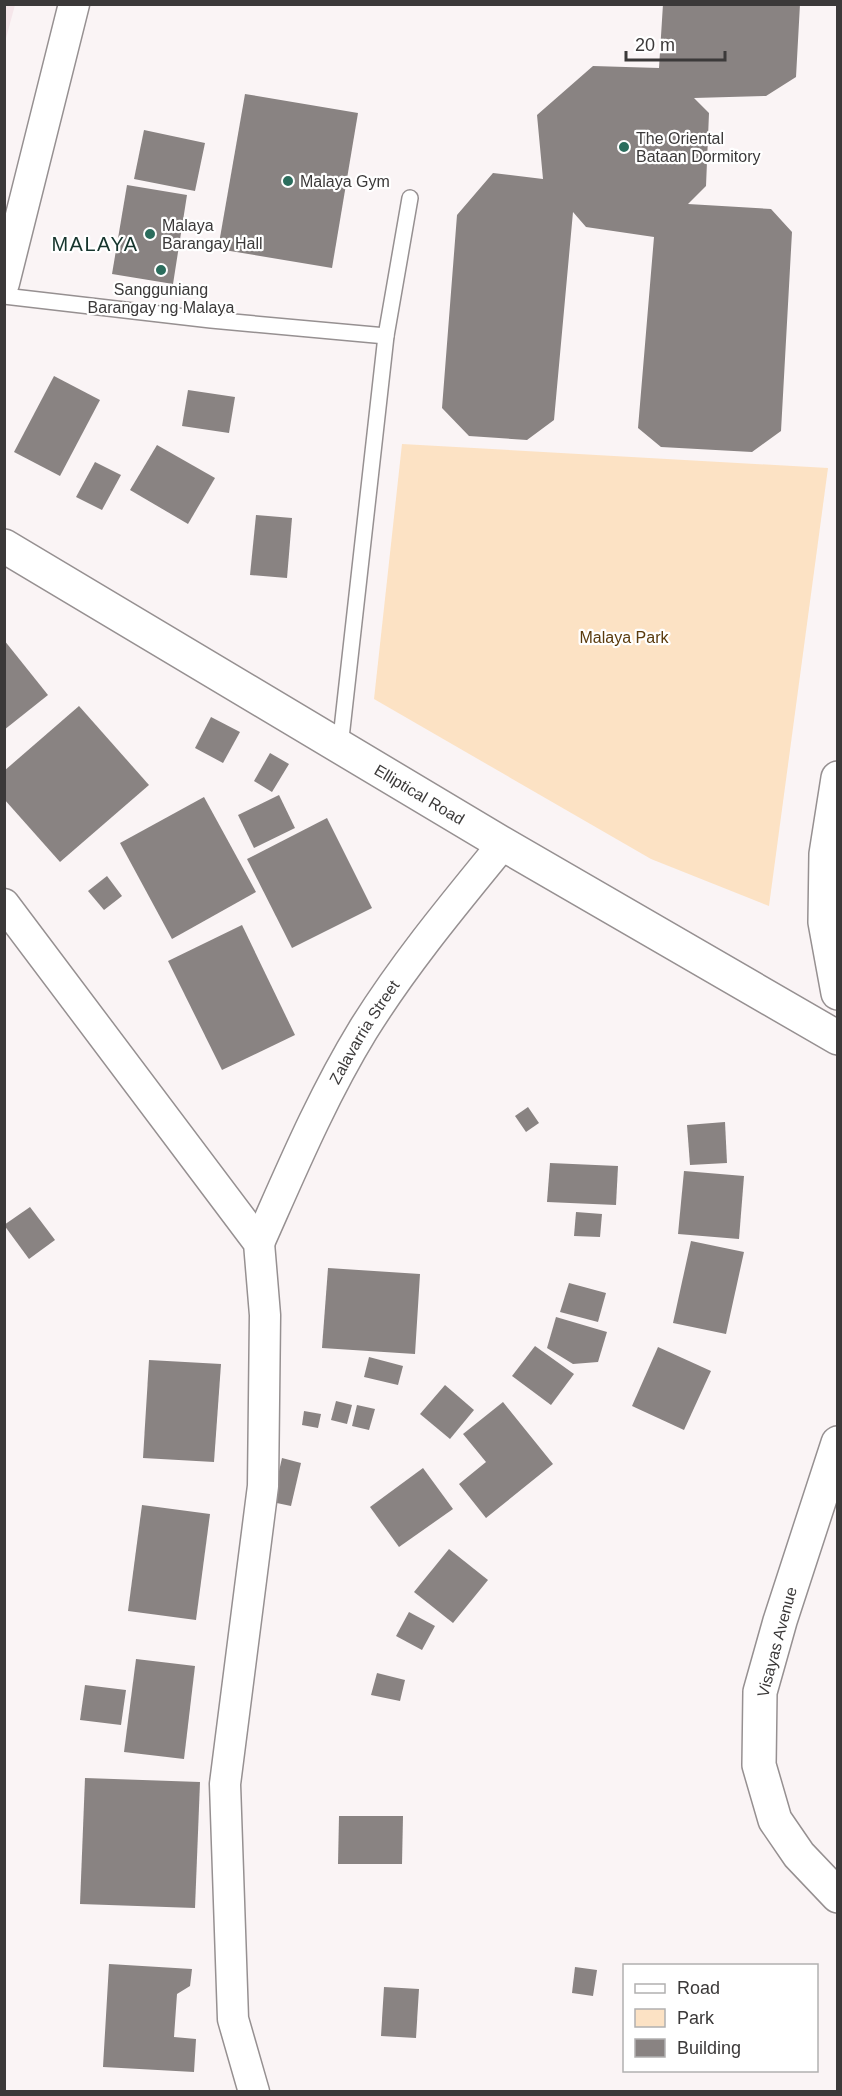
<svg xmlns="http://www.w3.org/2000/svg" width="842" height="2096" viewBox="0 0 842 2096" font-family="Helvetica,sans-serif">
	<rect width="100%" height="100%" fill="#faf4f5"/>
	<polygon fill="#f5e6ea" points="5,4 15,5 5,42 4,5"/>
	<polygon fill="#fce2c4" points="402,444 828,468 769,906 651,859 374,699"/>
	<g fill="#898382">
		<polygon points="663,4 800,4 796,77 766,96 694,98 709,113 706,186 688,204 771,209 792,232 781,431 752,452 661,447 638,428 654,237 586,227 573,212 554,420 527,440 469,436 442,408 457,215 493,173 543,179 537,115 593,66 659,68"/>
		<polygon points="245,94 358,113 332,268 218,249"/>
		<polygon points="144,130 205,143 195,191 134,179"/>
		<polygon points="127,185 187,195 173,284 112,274"/>
		<polygon points="54,376 100,400 60,476 14,452"/>
		<polygon points="188,390 235,397 229,433 182,426"/>
		<polygon points="157,445 215,478 188,524 130,490"/>
		<polygon points="95,462 121,475 102,510 76,497"/>
		<polygon points="256,515 292,518 287,578 250,575"/>
		<polygon points="4,640 48,695 4,730"/>
		<polygon points="79,706 149,785 60,862 4,799 4,771"/>
		<polygon points="211,717 240,732 223,763 195,748"/>
		<polygon points="270,753 289,764 272,792 254,781"/>
		<polygon points="279,795 295,828 254,848 238,815"/>
		<polygon points="204,797 256,892 172,939 120,843"/>
		<polygon points="327,818 372,908 292,948 247,859"/>
		<polygon points="107,876 122,896 104,910 88,891"/>
		<polygon points="242,925 295,1035 222,1070 168,961"/>
		<polygon points="528,1107 539,1123 526,1132 515,1116"/>
		<polygon points="725,1122 727,1163 690,1165 687,1125"/>
		<polygon points="550,1163 618,1166 616,1205 547,1202"/>
		<polygon points="684,1171 744,1176 739,1239 678,1234"/>
		<polygon points="30,1207 55,1240 29,1259 4,1225"/>
		<polygon points="576,1212 602,1214 600,1237 574,1236"/>
		<polygon points="691,1241 744,1252 726,1334 673,1323"/>
		<polygon points="328,1268 420,1274 415,1354 322,1348"/>
		<polygon points="569,1283 606,1293 598,1322 560,1312"/>
		<polygon points="556,1317 607,1332 598,1362 573,1364 547,1348"/>
		<polygon points="535,1346 574,1374 551,1405 512,1376"/>
		<polygon points="658,1347 711,1371 684,1430 632,1406"/>
		<polygon points="369,1357 403,1366 398,1385 364,1377"/>
		<polygon points="149,1360 221,1364 214,1462 143,1458"/>
		<polygon points="445,1385 474,1410 450,1439 420,1414"/>
		<polygon points="336,1401 352,1405 347,1424 331,1420"/>
		<polygon points="503,1402 553,1464 486,1518 459,1484 486,1462 463,1434"/>
		<polygon points="357,1405 375,1409 369,1430 352,1426"/>
		<polygon points="304,1411 321,1414 318,1428 302,1425"/>
		<polygon points="282,1458 301,1463 291,1506 272,1502"/>
		<polygon points="423,1468 453,1509 399,1547 370,1507"/>
		<polygon points="142,1505 210,1514 196,1620 128,1611"/>
		<polygon points="449,1549 488,1580 453,1623 414,1592"/>
		<polygon points="409,1612 435,1626 422,1650 396,1636"/>
		<polygon points="136,1659 195,1666 184,1759 124,1752"/>
		<polygon points="377,1673 405,1680 400,1701 371,1695"/>
		<polygon points="85,1685 126,1690 121,1725 80,1720"/>
		<polygon points="85,1778 200,1782 195,1908 80,1904"/>
		<polygon points="339,1816 403,1816 402,1864 338,1864"/>
		<polygon points="109,1964 192,1969 190,1986 177,1994 174,2037 196,2039 194,2072 103,2067"/>
		<polygon points="575,1967 597,1970 593,1996 572,1993"/>
		<polygon points="384,1987 419,1989 416,2038 381,2036"/>
	</g>
	<g fill="none" stroke-linecap="round" stroke-linejoin="round">
		<defs>
			<g id="lane">
				<polyline points="4,296 211,320 386,336"/>
				<polyline points="340,747 386,336 410,198"/>
			</g>
			<g id="street">
				<polyline points="4,283 74,4"/>
				<polyline points="4,904 259,1243 265,1315 263,1486 225,1784 233,2019 254,2092"/>
				<path id="s1" d="M259 1243C291 1171 322 1097 363 1030 404 964 454 904 503 844"/>
			</g>
			<g id="secondary">
				<path id="s2" d="M4 546 503 844 838 1038"/>
				<polyline points="838,778 826,854 825,922 838,993"/>
				<polyline points="838,1443 780,1621 760,1692 759,1765 775,1820 799,1855 838,1896"/>
			</g>
		</defs>
		<use href="#lane" stroke="#969091" stroke-width="18"/>
		<use href="#street" stroke="#969091" stroke-width="33"/>
		<use href="#secondary" stroke="#969091" stroke-width="36"/>
		<use href="#lane" stroke="#fff" stroke-width="15"/>
		<use href="#street" stroke="#fff" stroke-width="30"/>
		<use href="#secondary" stroke="#fff" stroke-width="33"/>
	</g>
	<g fill="#2b6d5d" stroke="#fff" stroke-width="2">
		<circle cx="624" cy="147" r="6"/>
		<circle cx="288" cy="181" r="6"/>
		<circle cx="150" cy="234" r="6"/>
		<circle cx="161" cy="270" r="6"/>
	</g>
	<g text-anchor="middle" dominant-baseline="central" stroke-width="4.5" stroke-linejoin="round" paint-order="stroke">
		<g font-size="16" fill="#3b3939" stroke="#fff" text-anchor="start">
			<text x="636" y="138">The Oriental<tspan x="636" dy="18">Bataan Dormitory</tspan></text>
			<text x="300" y="181">Malaya Gym</text>
			<text x="162" y="225">Malaya<tspan x="162" dy="18">Barangay Hall</tspan></text>
			<text x="161" y="289" text-anchor="middle">Sangguniang<tspan x="161" dy="18">Barangay ng Malaya</tspan></text>
		</g>
		<g font-size="16" fill="#5a3a0c" stroke="#fff">
			<text x="624" y="637">Malaya Park</text>
		</g>
		<g font-size="16" fill="#3b3939" stroke="#fff">
			<text stroke="none"><textPath href="#s2" startOffset="484">Elliptical Road</textPath></text>
			<text stroke="none"><textPath href="#s1" startOffset="236">Zalavarria Street</textPath></text>
			<text transform="translate(777 1642) rotate(-75)">Visayas Avenue</text>
		</g>
		<g font-size="20" letter-spacing="1.5" fill="#16352d" stroke="#fff">
			<text x="95" y="244">MALAYA</text>
		</g>
	</g>
	<rect width="842" height="2096" fill="none" stroke="#3b3939" stroke-width="12"/>
	<rect x="623" y="1964" width="195" height="108" fill="#ffffff" stroke="#b1b0b0" stroke-width="1.5"/>
	<rect x="635" y="1984" width="30" height="9" fill="#ffffff" stroke="#b1b0b0" stroke-width="1.5"/>
	<text x="677" y="1994" font-size="18" fill="#3b3939">Road</text>
	<rect x="635" y="2009" width="30" height="18" fill="#fce2c4" stroke="#b1b0b0" stroke-width="1.5"/>
	<text x="677" y="2024" font-size="18" fill="#3b3939">Park</text>
	<rect x="635" y="2039" width="30" height="18" fill="#898382" stroke="#b1b0b0" stroke-width="1.5"/>
	<text x="677" y="2054" font-size="18" fill="#3b3939">Building</text>
	<path d="M626 51v9h99v-9" fill="none" stroke="#3b3939" stroke-width="3"/>
	<text x="635" y="51" font-size="18" fill="#3b3939" stroke="#ffffff" stroke-width="4.5" paint-order="stroke">20 m</text>
</svg>
